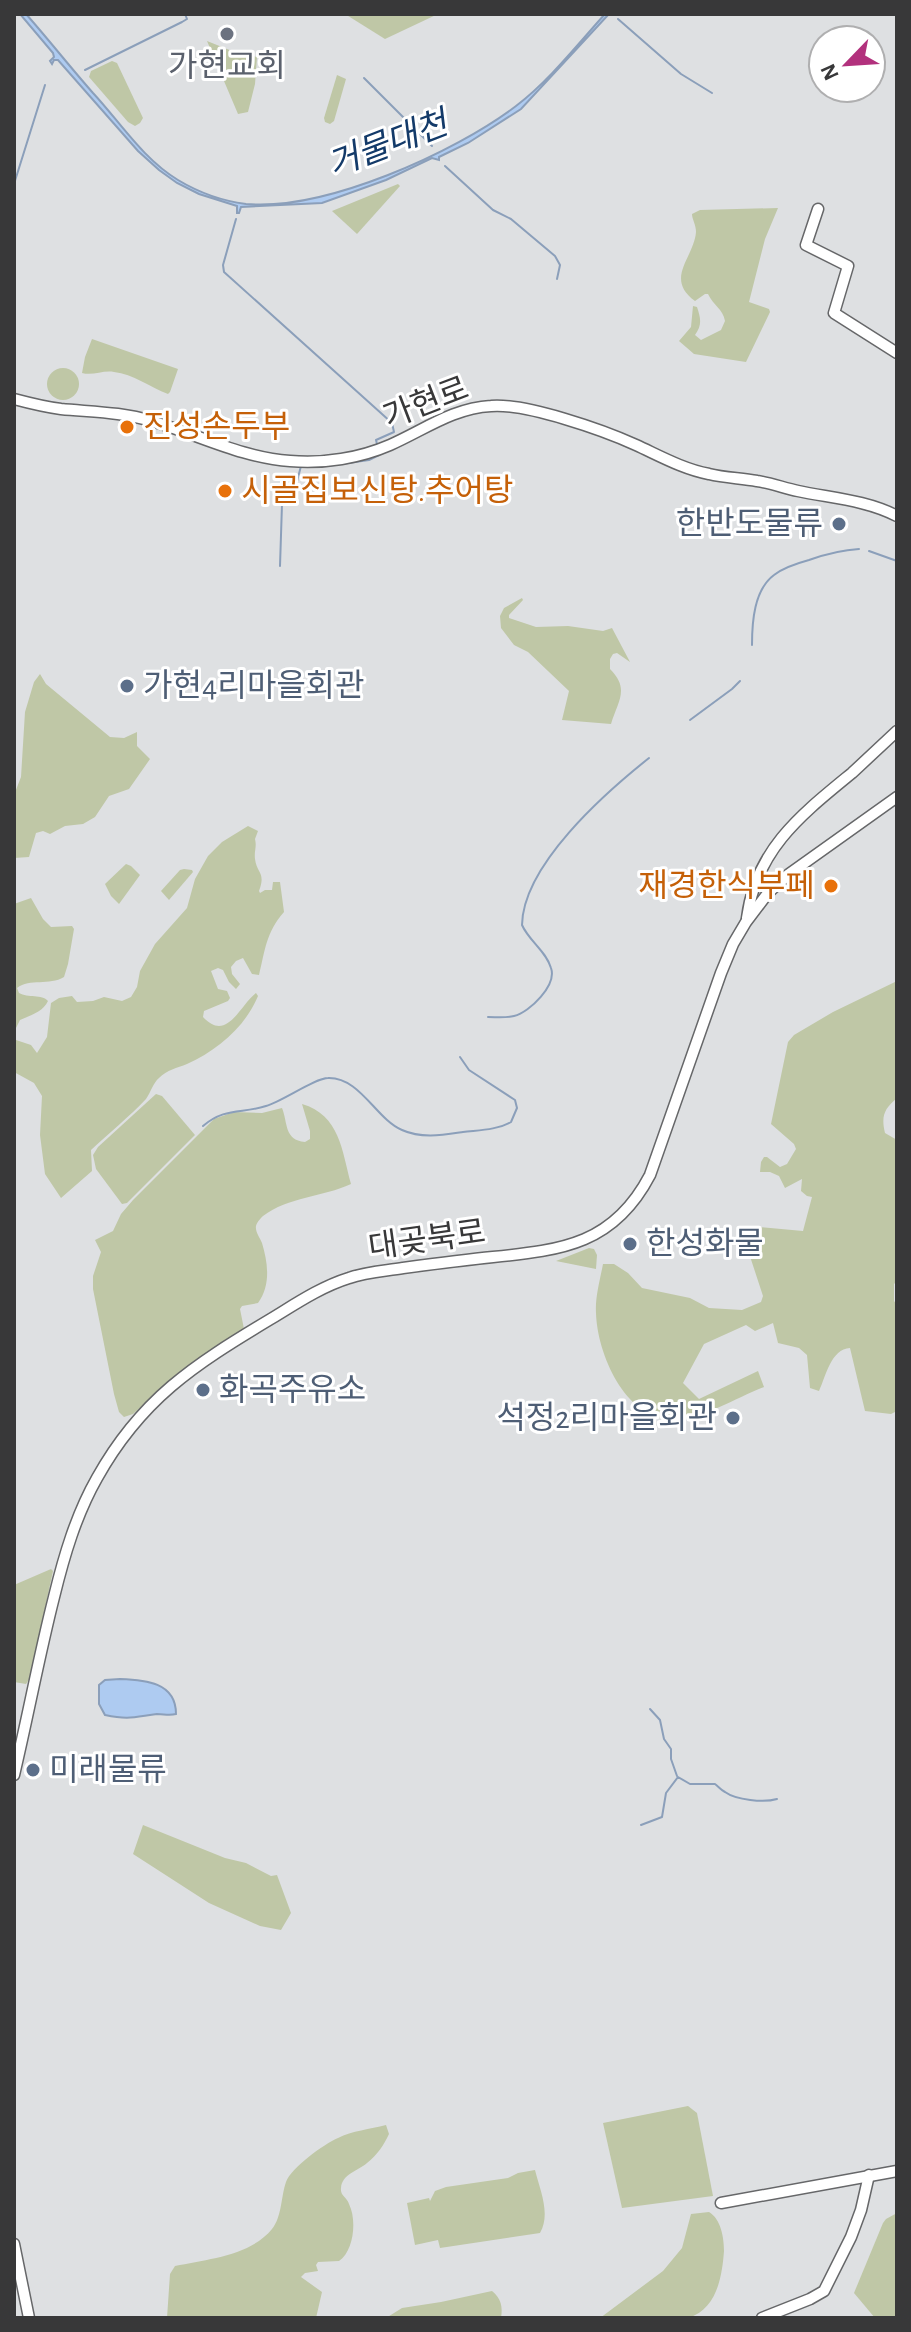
<svg xmlns="http://www.w3.org/2000/svg" width="911" height="2332" viewBox="0 0 911 2332" font-family="'Alegreya Sans','Noto Sans KR',sans-serif">
	<rect width="100%" height="100%" fill="#dee0e2"/>
	<g fill="#bfc7a6">
		<polygon points="345,14 438,14 385,39"/>
		<polygon points="207,41 232,51 257,57 255,84 248,112 238,114"/>
		<polygon points="112,61 117,63 143,118 140,123 135,126 128,122 89,77 91,71"/>
		<polygon points="337,75 346,79 334,121 330,124 325,122 324,118"/>
		<polygon points="398,184 400,186 357,234 332,211"/>
		<path d="M778 208 765 239 749 302 769 309 770 312 746 362 694 354 679 341 691 327 693 306 697 307C701 319 702 325 695 335L701 340 721 330 725 321C723 309 713 305 708 294H705L695 301C664 278 694 258 696 232 696 225 692 219 692 214L700 210Z"/>
		<path d="M92 339 178 369 170 392 168 394C150 387 133 374 114 372 103 370 93 376 82 373L85 357Z"/>
		<circle cx="63" cy="384" r="16"/>
		<path d="M522 598 523 600 509 615V618L536 627 568 626 603 631 612 628 630 662 617 653 613 654 610 659V669C630 689 618 701 611 724L562 720 569 691 528 652 514 645 501 628 500 616 504 608Z"/>
		<polygon points="40,674 46,684 110,737 124,738 137,732 137,746 150,759 129,789 109,796 95,817 83,824 65,826 50,834 43,831 36,833 29,857 14,858 14,795 21,777 25,712 34,682"/>
		<path d="M248 826 258 831 255 839C257 847 254 851 255 859 257 874 266 872 259 891L260 893 265 890H272L273 882H280L284 912C266 932 265 951 259 975L252 974 243 958 236 961 231 967 232 974 240 984 236 989 229 982 223 970 218 968 211 971 218 989 227 991 230 998 228 1001 204 1011 203 1017C227 1043 240 1005 256 993L258 996C245 1027 218 1050 187 1064 177 1068 167 1070 159 1078 153 1083 151 1092 146 1099 129 1117 109 1133 91 1150L92 1171 61 1198 45 1174 40 1135 42 1096 34 1083 14 1072V904L31 898 43 919 51 927 72 926 74 929 68 964 64 977C49 986 30 978 17 988L19 993C28 998 42 994 48 1001 43 1012 31 1015 20 1020L14 1032 16 1040 31 1045 37 1053 47 1037 51 1003 59 998 72 996 77 1002 93 1001 104 997 122 1001 131 997 137 987 140 971 155 944 187 908 195 879 208 856 222 842Z"/>
		<polygon points="126,864 131,866 140,875 119,904 111,896 105,884"/>
		<polygon points="184,869 192,870 193,872 169,900 161,891 180,870"/>
		<path d="M897 981V1098C884 1109 881 1116 885 1133L897 1140V1281L894 1284V1301L897 1305V1411L891 1414 865 1411 850 1348C831 1349 826 1376 819 1391L810 1388 807 1355 799 1348 778 1343 773 1323 755 1331 746 1325 704 1344 683 1383 699 1399 758 1371 764 1387C733 1399 706 1418 671 1419 625 1419 597 1353 596 1313 595 1297 600 1280 603 1264H614L628 1273 642 1288 690 1298 709 1308 742 1310 761 1302 763 1296 743 1235 748 1226 803 1231 812 1197 807 1196 801 1191 802 1179 785 1188 779 1176 770 1172H760L761 1162 764 1157H767L780 1167 787 1164 796 1149 794 1144 771 1124 788 1042 794 1035 833 1012Z"/>
		<polygon points="156,1094 162,1096 195,1135 127,1203 122,1204 96,1169 93,1155 98,1147"/>
		<path d="M302 1104C340 1115 342 1151 351 1184 323 1197 288 1197 263 1216 261 1218 257 1222 256 1226 255 1232 260 1238 262 1243 268 1263 271 1285 258 1303L242 1306 240 1309 244 1329 182 1370 133 1414 124 1417 119 1412 114 1394 93 1289V1276L101 1252 95 1240 113 1231 121 1214 133 1200 214 1119 234 1112 262 1113 282 1108C288 1123 284 1140 305 1142L310 1139V1131Z"/>
		<polygon points="589,1248 594,1249 597,1255 596,1269 556,1261"/>
		<polygon points="51,1569 53,1571 30,1678 26,1684 14,1682 14,1585"/>
		<polygon points="143,1825 225,1858 246,1863 271,1876 277,1875 291,1913 281,1930 260,1926 209,1903 133,1854"/>
		<polygon points="688,2106 697,2113 713,2196 622,2208 603,2123"/>
		<path d="M386 2125 389 2134C384 2145 377 2155 367 2163 358 2171 342 2174 341 2188 340 2196 347 2197 349 2204 357 2220 354 2251 339 2261L318 2262 316 2265 318 2271 305 2273 301 2277 322 2292 316 2318H167L170 2274 175 2266C207 2259 250 2256 272 2229 282 2217 281 2196 286 2182 291 2168 324 2144 338 2138 352 2131 370 2129 386 2125Z"/>
		<path d="M535 2170C540 2190 551 2214 540 2233L440 2248 438 2240 415 2245 407 2203 429 2198 430 2201 435 2191 446 2187 508 2178 518 2173Z"/>
		<path d="M709 2212C721 2219 724 2238 724 2251 722 2277 717 2309 688 2318 679 2320 666 2318 656 2318 638 2318 619 2318 600 2318L663 2271 682 2248 691 2214Z"/>
		<polygon points="897,2213 897,2318 875,2318 854,2293 883,2223 886,2219"/>
		<path d="M492 2291C501 2298 503 2307 501 2318H386L402 2308 441 2302Z"/>
	</g>
	<g fill="#aecbf1" stroke="#8b9fba" stroke-width="2">
		<path d="M20 14H26C49 40 70 67 93 93 120 122 143 159 178 180 198 192 223 201 246 204 325 211 454 153 516 106 549 81 577 45 605 14H609L521 109 468 143 439 157V160L432 158 386 180 322 203 241 207 239 213H237V206L199 194 177 183 159 170 138 151 58 60H54L52 64 50 61 54 57 53 53Z"/>
		<path d="M120 1679C145 1680 176 1682 176 1714 169 1716 164 1714 157 1714 134 1717 129 1720 105 1715L99 1704V1685L105 1680Z"/>
	</g>
	<g fill="none" stroke-linecap="round" stroke-linejoin="round">
		<g stroke="#8b9fba" stroke-width="2">
			<polyline points="612,14 613,15"/>
			<polyline points="618,19 681,74 712,93"/>
			<polyline points="85,70 182,22 187,19 185,14"/>
			<polyline points="364,78 432,146"/>
			<polyline points="445,166 493,210 511,219 530,235 555,256 560,265 557,279"/>
			<polyline points="14,184 45,85"/>
			<polyline points="236,219 223,265 224,272 392,423 394,432 376,440 377,444"/>
			<polyline points="327,466 369,460 379,455"/>
			<polyline points="869,551 897,561"/>
			<polyline points="280,566 282,504 295,489 301,466"/>
			<path d="M752 645C752 622 754 590 774 575 784 567 798 563 809 560 826 554 841 550 859 549"/>
			<polyline points="690,720 732,689 740,681"/>
			<path d="M488 1017C497 1017 506 1018 514 1016 530 1012 557 985 551 968 546 951 529 941 522 925 523 865 605 793 649 758"/>
			<path d="M203 1126C225 1107 242 1114 266 1106 283 1101 315 1078 328 1078 360 1077 376 1119 402 1130 422 1139 443 1135 463 1132 479 1130 497 1130 511 1122L517 1108 515 1100 469 1070 460 1057"/>
			<polyline points="650,1709 660,1720 664,1739 671,1749 671,1759 677,1776"/>
			<path d="M641 1825 662 1817 666 1793 678 1777 690 1784H715C718 1786 721 1790 725 1792 736 1800 764 1803 777 1799"/>
		</g>
		<defs>
			<g id="minor">
				<polyline points="818,209 806,245 848,266 834,313 897,353"/>
				<path d="M14 399C29 403 45 407 61 409 91 412 122 412 151 421 197 434 242 458 290 461 324 464 360 458 390 445 424 430 453 408 491 406 526 403 603 430 636 445 660 456 683 469 709 474 725 478 741 478 757 481 771 483 784 488 798 491 831 498 866 500 897 516"/>
				<path d="M747 918C756 849 802 814 852 773 867 759 882 745 897 731"/>
				<path d="M14 1775C28 1716 39 1656 54 1597 64 1556 76 1515 97 1478 141 1399 194 1365 269 1320 294 1305 320 1287 349 1278 366 1272 385 1271 403 1268 433 1264 463 1260 493 1257 563 1250 614 1244 650 1175L721 973 733 944 746 922 768 893 789 874 897 797"/>
				<polyline points="721,2203 897,2171"/>
				<polyline points="14,2244 29,2318"/>
				<polyline points="762,2318 810,2299 824,2291 851,2237 861,2210 869,2175"/>
			</g>
		</defs>
		<use href="#minor" stroke="#666769" stroke-width="13"/>
		<use href="#minor" stroke="#fff" stroke-width="10"/>
	</g>
	<circle fill="#6b7280" stroke="#fff" stroke-width="3" cx="227" cy="34" r="8"/>
	<g fill="#e8710a" stroke="#fff" stroke-width="3">
		<circle cx="127" cy="427" r="8"/>
		<circle cx="225" cy="491" r="8"/>
		<circle cx="831" cy="886" r="8"/>
	</g>
	<g fill="#5c6f8a" stroke="#fff" stroke-width="3">
		<circle cx="839" cy="524" r="8"/>
		<circle cx="127" cy="686" r="8"/>
		<circle cx="630" cy="1244" r="8"/>
		<circle cx="203" cy="1390" r="8"/>
		<circle cx="733" cy="1418" r="8"/>
		<circle cx="33" cy="1770" r="8"/>
	</g>
	<g text-anchor="middle" dominant-baseline="central" stroke-width="6" stroke-linejoin="round" paint-order="stroke">
		<g font-size="32" fill="#5b616d" stroke="#fff">
			<text x="227" y="66">가현교회</text>
		</g>
		<g font-size="32" fill="#383839" stroke="#fff">
			<text transform="translate(426 403) rotate(-21)">가현로</text>
			<text transform="translate(427 1240) rotate(-8)">대곶북로</text>
		</g>
		<g font-size="32" fill="#c56008" stroke="#fff" text-anchor="start">
			<text x="143" y="427">진성손두부</text>
			<text x="241" y="491">시골집보신탕.추어탕</text>
			<text x="815" y="886" text-anchor="end">재경한식부페</text>
		</g>
		<g font-size="32" fill="#4e5e75" stroke="#fff" text-anchor="start">
			<text x="823" y="524" text-anchor="end">한반도물류</text>
			<text x="143" y="686">가현4리마을회관</text>
			<text x="646" y="1244">한성화물</text>
			<text x="219" y="1390">화곡주유소</text>
			<text x="717" y="1418" text-anchor="end">석정2리마을회관</text>
			<text x="49" y="1770">미래물류</text>
		</g>
		<g font-size="34" font-style="italic" fill="#133a69" stroke="#fff">
			<text transform="translate(388 145) rotate(-21)">거물대천</text>
		</g>
	</g>
	<rect width="911" height="2332" fill="none" stroke="#383839" stroke-width="32"/>
	<g transform="translate(847 64) rotate(245)"><circle r="38" fill="#ffffff" stroke="#afafb0" stroke-width="2"/>
	<path d="M0-6L14 30L0 20L-14 30Z" fill="#b2317d"/>
	<text y="-12" font-size="22" font-weight="bold" text-anchor="middle" fill="#383839">N</text>
	</g>
</svg>
